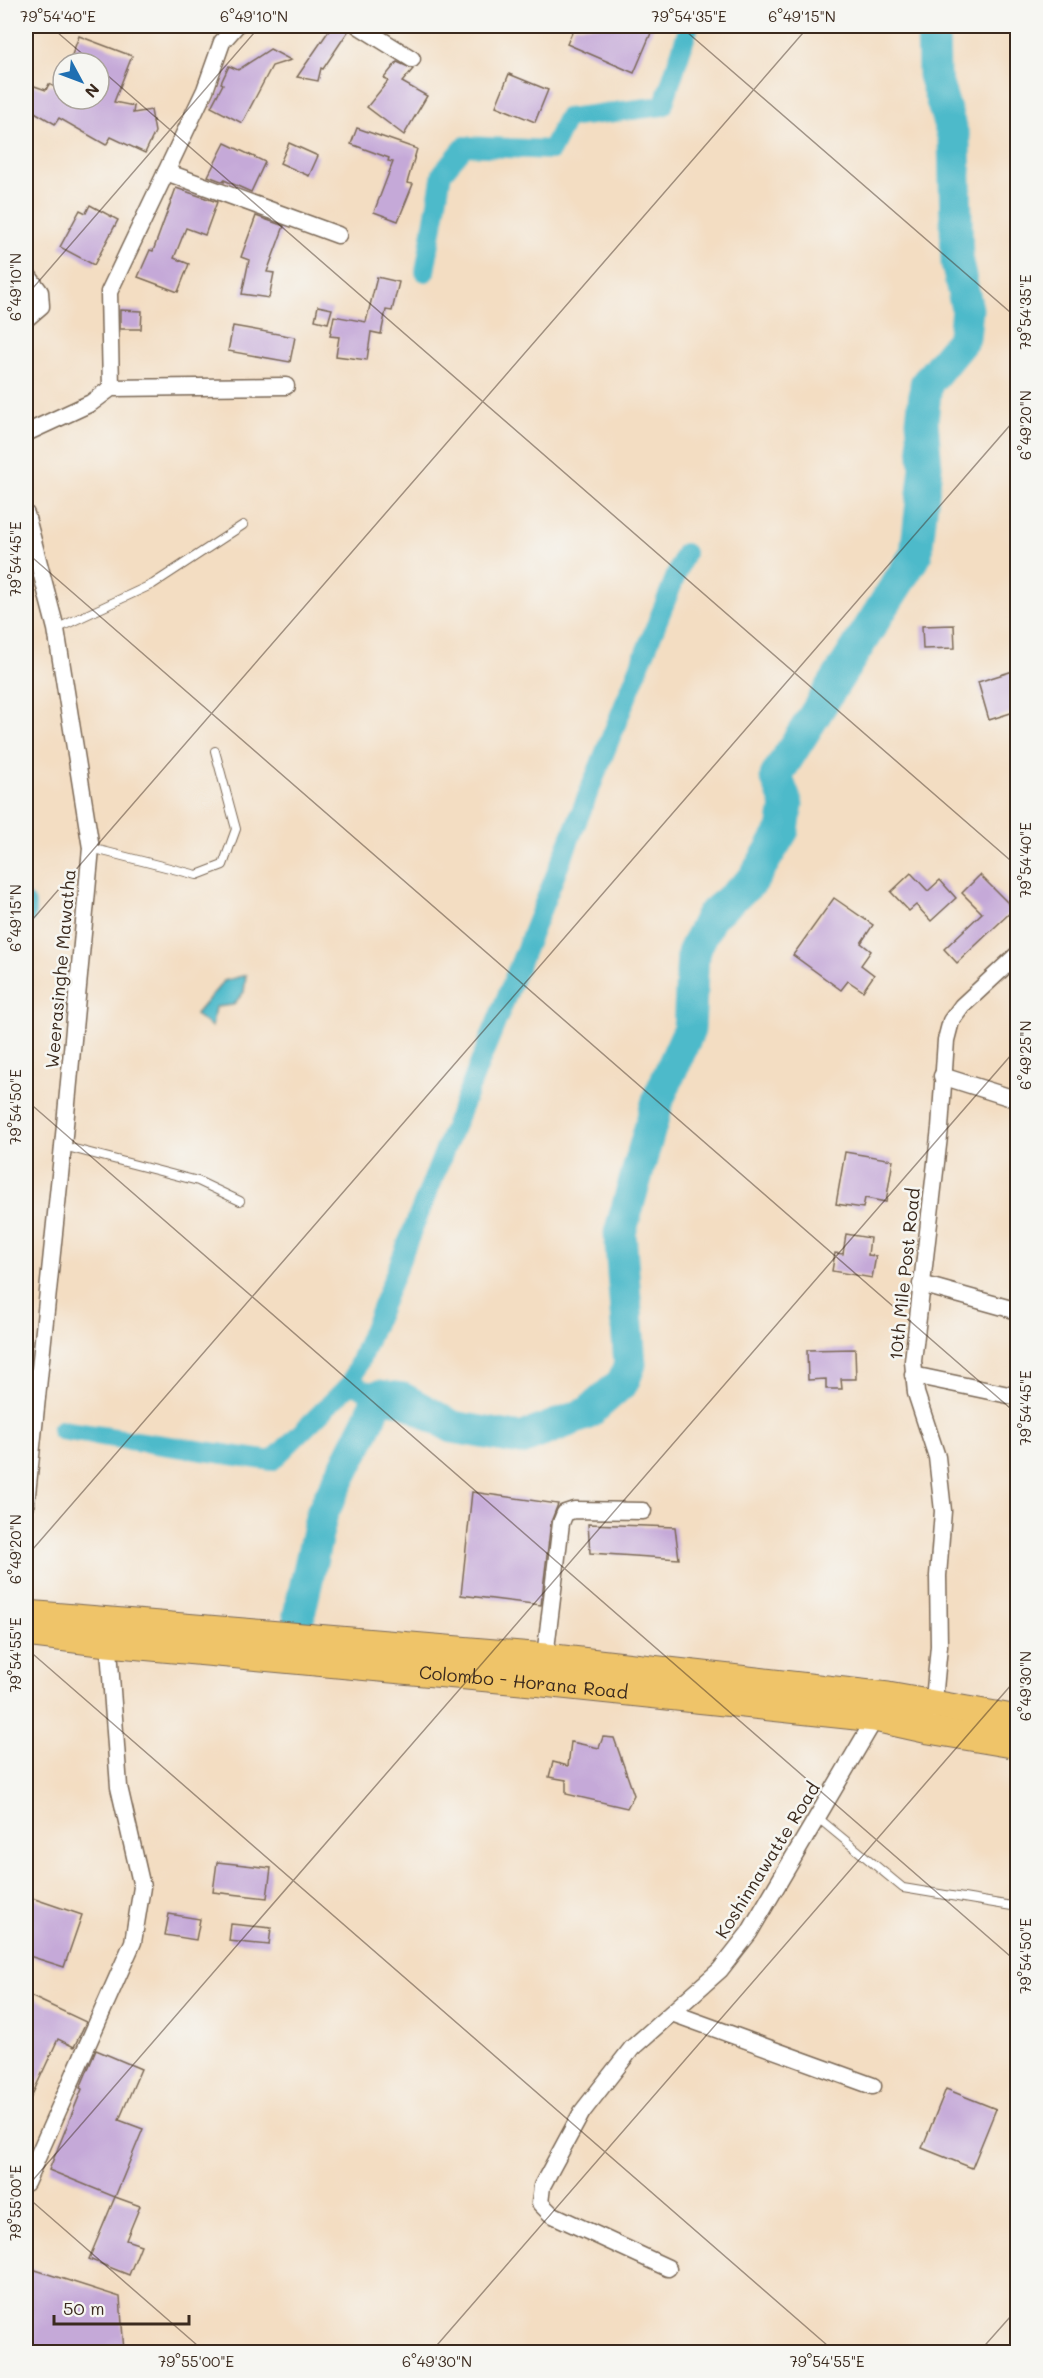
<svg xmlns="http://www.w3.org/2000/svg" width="1043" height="2378" viewBox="0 0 1043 2378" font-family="Mali,sans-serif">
	<rect width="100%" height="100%" fill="#f6f6f2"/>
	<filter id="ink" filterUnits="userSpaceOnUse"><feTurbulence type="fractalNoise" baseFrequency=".0167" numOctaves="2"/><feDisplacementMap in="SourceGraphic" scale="12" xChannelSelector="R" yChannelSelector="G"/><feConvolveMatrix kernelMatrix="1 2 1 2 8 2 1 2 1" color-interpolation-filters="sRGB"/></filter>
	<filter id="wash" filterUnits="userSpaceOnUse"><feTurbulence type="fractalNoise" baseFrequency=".008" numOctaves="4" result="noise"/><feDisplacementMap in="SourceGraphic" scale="24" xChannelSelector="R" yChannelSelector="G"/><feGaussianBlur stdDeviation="1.35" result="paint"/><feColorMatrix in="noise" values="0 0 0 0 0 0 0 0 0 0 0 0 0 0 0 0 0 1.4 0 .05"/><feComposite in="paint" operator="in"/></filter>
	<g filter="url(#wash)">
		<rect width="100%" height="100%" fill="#f3ddc2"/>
		<polygon fill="#4ebaca" stroke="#447274" stroke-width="1.5" points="246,975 244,992 233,1005 215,1007 212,1027 195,1015 224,981"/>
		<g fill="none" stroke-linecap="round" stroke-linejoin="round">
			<g stroke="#4ebaca" stroke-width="20">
				<polyline points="425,272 442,173 465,146 551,150 567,118 663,106 689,26"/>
				<polyline points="26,904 26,915"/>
				<polyline points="378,1396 351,1383 685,553"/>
				<polyline points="61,1430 272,1461 351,1383"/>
			</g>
			<polyline stroke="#4ebaca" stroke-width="33" points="299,1615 322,1513 371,1416 378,1396 403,1399 453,1427 521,1439 588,1413 623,1382 630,1364 620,1233 659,1097 689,1030 693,953 711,916 752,881 783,830 787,805 776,776 916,554 926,467 922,421 926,384 964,338 967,309 957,263 954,139 934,75 933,26"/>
		</g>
		<g id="blocks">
			<g fill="#c5a9d8">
				<polygon points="332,26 349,26 349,30 323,69 321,68 318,81 297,77"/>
				<polygon points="575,26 654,26 634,73 567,44"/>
				<polygon points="79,36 132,56 114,102 134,106 133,113 151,110 155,132 145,153 111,137 106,145 59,118 55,124 26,107 26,83 46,90 49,84 63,91 63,99 99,99 99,63 69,63"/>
				<polygon points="270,49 291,60 272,66 242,123 211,107 223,84 221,83 229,66 238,70"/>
				<polygon points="397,62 413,69 402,82 427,96 404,135 367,107 388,81 384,78"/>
				<polygon points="509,74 548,90 535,122 496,106"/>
				<polygon points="357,128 417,149 407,183 413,184 398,221 374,212 393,162 388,161 389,158 351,144"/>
				<polygon points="225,143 265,162 251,192 224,180 224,182 208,176"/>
				<polygon points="289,143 318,156 309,176 280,163"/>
				<polygon points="176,188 217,202 205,235 186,228 174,258 189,264 178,292 138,277 150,250 153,251"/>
				<polygon points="90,205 118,220 94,265 60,247 80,210 86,213"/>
				<polygon points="256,216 284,226 267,272 274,273 269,298 242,294 249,260 241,257"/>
				<polygon points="377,277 399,282 392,311 386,310 381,334 371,332 367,360 336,356 339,337 330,336 334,316 366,322"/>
				<polygon points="318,306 332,309 328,323 315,320"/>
				<polygon points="120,310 142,311 141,329 120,329"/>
				<polygon points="233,326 295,337 290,362 228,351"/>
				<polygon points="954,625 955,648 923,649 922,626"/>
				<polygon points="1013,671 1017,686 1017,711 989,720 978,682"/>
				<polygon points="911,873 928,891 940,880 956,898 931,921 916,905 909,911 891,892"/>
				<polygon points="980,875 1014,909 957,963 944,949 982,913 962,893"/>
				<polygon points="834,898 873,925 861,943 871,951 861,965 874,975 863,991 848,981 841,990 793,955"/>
				<polygon points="845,1152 893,1160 886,1202 865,1198 863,1208 836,1204"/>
				<polygon points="846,1234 870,1238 868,1255 876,1256 872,1278 832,1271 835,1253 843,1254"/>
				<polygon points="855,1349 856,1379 841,1379 842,1389 826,1389 826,1379 808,1380 807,1350"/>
				<polygon points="472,1492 558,1504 551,1522 541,1605 461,1595"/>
				<polygon points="588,1524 675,1527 679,1559 590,1553"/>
				<polygon points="603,1737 614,1738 634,1795 627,1808 566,1794 566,1780 549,1777 553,1762 568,1766 571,1742 599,1748"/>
				<polygon points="217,1862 271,1868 267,1898 213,1892"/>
				<polygon points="26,1896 82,1915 64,1967 26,1955"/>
				<polygon points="169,1914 200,1919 196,1940 165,1935"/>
				<polygon points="231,1924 271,1928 269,1945 229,1941"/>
				<polygon points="26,1994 86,2022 74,2047 58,2039 26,2108"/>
				<polygon points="96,2050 141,2069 119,2120 143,2129 115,2197 49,2170 82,2089 80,2088"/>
				<polygon points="946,2089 996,2109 972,2168 922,2148"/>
				<polygon points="115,2197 140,2206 126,2240 141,2245 129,2275 89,2259"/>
				<polygon points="26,2267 120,2297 124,2352 26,2352"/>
			</g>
		</g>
	</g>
	<g filter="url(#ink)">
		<use href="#blocks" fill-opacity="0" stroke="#7b6957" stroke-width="1.5"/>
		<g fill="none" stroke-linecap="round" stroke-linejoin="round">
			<defs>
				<g id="service">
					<polyline points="56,629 153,584 243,525"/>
					<polyline points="91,848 197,875 223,865 236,829 215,751"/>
					<polyline points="63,1146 198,1181 240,1201"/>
					<polyline points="817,1817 903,1888 1018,1907"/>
				</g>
				<g id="minor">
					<polyline points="359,26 412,59"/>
					<polyline points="166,172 338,235"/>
					<polyline points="26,273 40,292 41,306 26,319"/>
					<polyline points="111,388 109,292 205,90 222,42 236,26"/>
					<polyline points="26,433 91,403 111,388 286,386"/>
					<polyline points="26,514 56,629 91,848 63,1146 26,1504"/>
					<polyline points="942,1076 1018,1100"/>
					<polyline points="921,1284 1018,1311"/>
					<polyline points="913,1375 1018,1397"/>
					<polyline points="545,1657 561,1523 565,1513 574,1510 643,1511"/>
					<polyline points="933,1711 939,1646 938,1576 943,1511 937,1457 916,1393 913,1361 940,1128 946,1040 951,1021 962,1006 1018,954"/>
					<polyline points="672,2013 873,2086"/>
					<polyline points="26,2183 133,1942 142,1887 119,1787 108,1635"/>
					<polyline points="668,2268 551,2214 540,2203 542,2186 582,2112 632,2048 720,1970 749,1933 879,1712"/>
				</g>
				<g id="primary">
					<polyline points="26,1614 545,1657 888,1696 1018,1719"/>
					<path id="s1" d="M26 1633 108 1643 543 1683 875 1718 929 1730 1018 1745"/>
				</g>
			</defs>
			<use href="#service" stroke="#7b6957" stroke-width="10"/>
			<use href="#minor" stroke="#7b6957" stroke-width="19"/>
			<use href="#primary" stroke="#7b6957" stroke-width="29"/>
			<use href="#service" stroke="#fff" stroke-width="8"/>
			<use href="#minor" stroke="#fff" stroke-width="16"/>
			<use href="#primary" stroke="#efc469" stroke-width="27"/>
		</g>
	</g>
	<path fill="none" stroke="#3b2a1e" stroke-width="1.5" stroke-opacity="0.45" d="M50 26 93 63M680 26 1018 319M99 68 1018 867M26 296 260 26M26 552 1018 1415M26 927 809 26M26 1100 1018 1963M26 1557 1018 416M26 1648 835 2352M26 2188 1018 1047M26 2196 205 2352M431 2352 1018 1677M979 2352 1018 2308"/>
	<g text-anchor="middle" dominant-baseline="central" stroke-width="5" stroke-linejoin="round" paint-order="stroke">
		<g font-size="18" fill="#3b2a1e" stroke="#f6f6f2">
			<text transform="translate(60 969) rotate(-85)">Weerasinghe Mawatha</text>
			<text transform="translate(904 1274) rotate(-84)">10th Mile Post Road</text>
			<text stroke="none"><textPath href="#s1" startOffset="500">Colombo - Horana Road</textPath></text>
			<text transform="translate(767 1860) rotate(-58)">Koshinnawatte Road</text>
		</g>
	</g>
	<rect width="1043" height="2378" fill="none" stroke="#f6f6f2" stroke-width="66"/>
	<g transform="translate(81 81) rotate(131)"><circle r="28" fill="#f6f6f2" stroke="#aba49d" stroke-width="1.5"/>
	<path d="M0-4.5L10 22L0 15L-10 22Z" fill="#1f6fb2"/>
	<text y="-9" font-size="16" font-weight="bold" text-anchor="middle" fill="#3b2a1e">N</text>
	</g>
	<path d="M54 2315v9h135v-9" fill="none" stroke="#3b2a1e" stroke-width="3"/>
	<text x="63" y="2315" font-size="18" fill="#3b2a1e" stroke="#f6f6f2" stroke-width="4.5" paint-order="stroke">50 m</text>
	<rect x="33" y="33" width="977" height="2312" fill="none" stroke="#3b2a1e" stroke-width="2"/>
	<g font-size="15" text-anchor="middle" fill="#3b2a1e">
		<text x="58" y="22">79°54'40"E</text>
		<text x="254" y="22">6°49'10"N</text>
		<text x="689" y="22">79°54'35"E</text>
		<text x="802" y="22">6°49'15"N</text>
		<text transform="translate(16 287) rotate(-90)" y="5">6°49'10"N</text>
		<text transform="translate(1026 312) rotate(-90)" y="5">79°54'35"E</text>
		<text transform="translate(1026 425) rotate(-90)" y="5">6°49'20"N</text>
		<text transform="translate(16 559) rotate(-90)" y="5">79°54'45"E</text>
		<text transform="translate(1026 860) rotate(-90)" y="5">79°54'40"E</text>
		<text transform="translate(16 918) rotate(-90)" y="5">6°49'15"N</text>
		<text transform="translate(1026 1055) rotate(-90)" y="5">6°49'25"N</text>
		<text transform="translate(16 1107) rotate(-90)" y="5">79°54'50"E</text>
		<text transform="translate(1026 1408) rotate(-90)" y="5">79°54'45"E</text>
		<text transform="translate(16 1549) rotate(-90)" y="5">6°49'20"N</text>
		<text transform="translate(16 1655) rotate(-90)" y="5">79°54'55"E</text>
		<text transform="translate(1026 1686) rotate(-90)" y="5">6°49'30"N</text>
		<text transform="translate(1026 1956) rotate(-90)" y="5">79°54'50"E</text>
		<text transform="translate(16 2203) rotate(-90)" y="5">79°55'00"E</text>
		<text x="196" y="2367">79°55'00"E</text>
		<text x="437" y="2367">6°49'30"N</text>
		<text x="827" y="2367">79°54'55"E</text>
	</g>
</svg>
